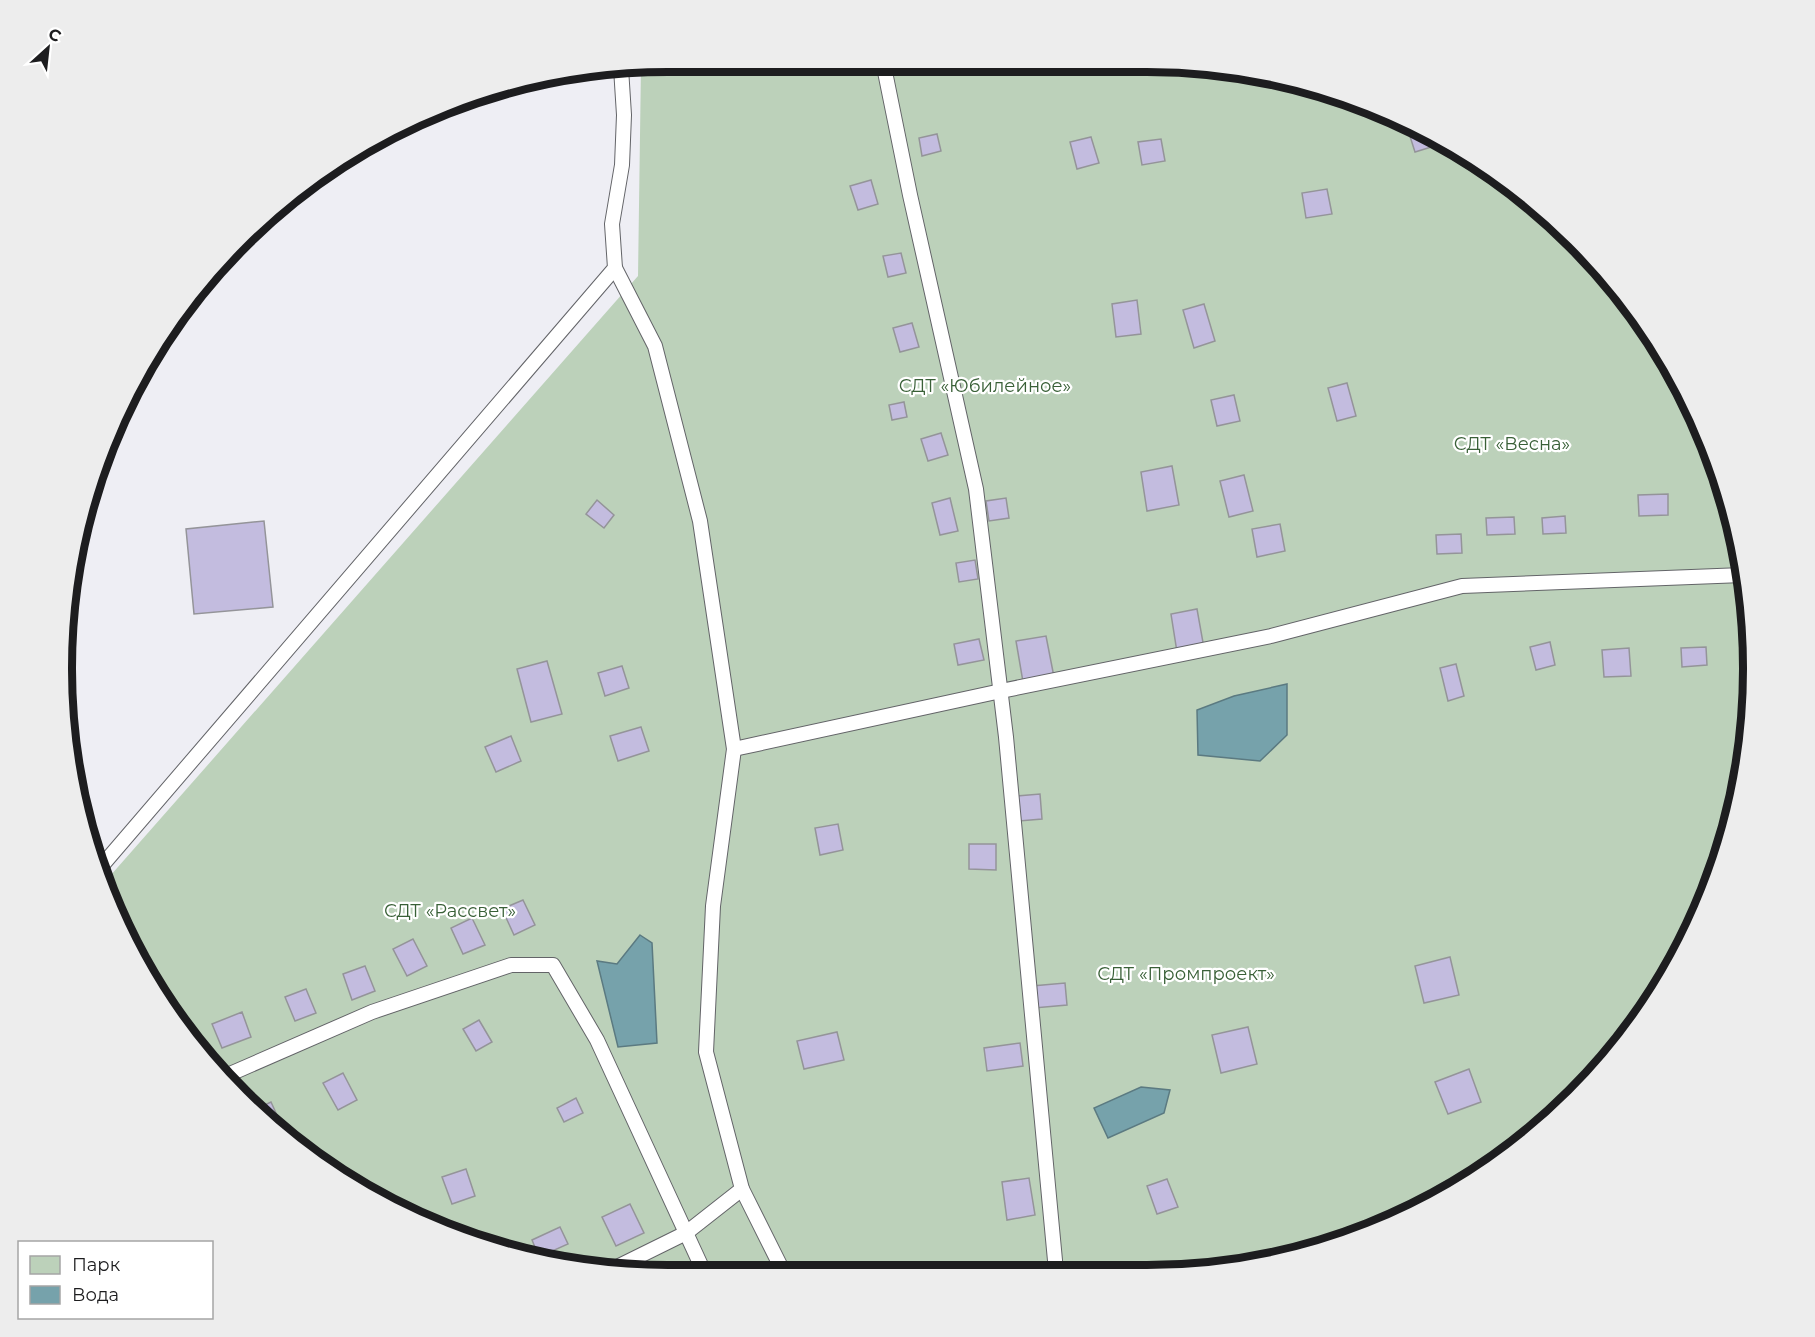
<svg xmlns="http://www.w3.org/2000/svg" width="1815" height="1337" viewBox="0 0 1815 1337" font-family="Montserrat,sans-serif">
	<rect width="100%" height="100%" fill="#eeeef4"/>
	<polygon fill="#bcd1ba" points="669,62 1147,62 1303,82 1379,108 1483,164 1547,212 1628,299 1691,400 1733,511 1752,628 1748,747 1721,863 1672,972 1603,1068 1516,1150 1379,1229 1226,1270 628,1274 511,1255 365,1194 269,1125 187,1038 108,900 103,884 638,276 641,65"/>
	<g fill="#76a2ab" stroke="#5b7a81" stroke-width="1.5">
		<polygon points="1287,684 1287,735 1260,761 1198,755 1197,710 1234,696"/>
		<polygon points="640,935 652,943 657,1043 618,1047 597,961 617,964"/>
		<polygon points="1141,1087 1170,1090 1164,1113 1108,1138 1094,1108"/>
	</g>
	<g fill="#c3bcdf" stroke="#949499" stroke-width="1.5">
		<polygon points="822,62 845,62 822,65"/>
		<polygon points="1411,125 1439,140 1441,144 1415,152 1407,127"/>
		<polygon points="937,134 941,151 922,156 919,138"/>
		<polygon points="1091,137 1099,163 1077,169 1070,142"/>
		<polygon points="1161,139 1165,161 1142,165 1138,142"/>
		<polygon points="871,180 878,204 858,210 850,186"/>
		<polygon points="1327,189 1332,214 1306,218 1302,193"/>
		<polygon points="901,253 906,273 888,277 883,256"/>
		<polygon points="1137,300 1141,334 1116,337 1112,304"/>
		<polygon points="1204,304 1215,341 1194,348 1183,310"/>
		<polygon points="912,323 919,347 900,352 893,328"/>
		<polygon points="1347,383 1356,416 1337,421 1328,388"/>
		<polygon points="1234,395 1240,421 1217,426 1211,400"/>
		<polygon points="904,402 907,417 892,420 889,405"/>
		<polygon points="941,433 948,455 928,461 921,439"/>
		<polygon points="1172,466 1179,505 1147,511 1141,472"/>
		<polygon points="1244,475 1253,511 1229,517 1220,481"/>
		<polygon points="1668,494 1668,515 1639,516 1638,495"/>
		<polygon points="950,498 958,531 940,535 932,503"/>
		<polygon points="1006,498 1009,518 989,521 986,501"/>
		<polygon points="597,500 614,515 604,528 586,514"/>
		<polygon points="1565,516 1566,533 1543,534 1542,518"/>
		<polygon points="1514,517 1515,534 1487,535 1486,518"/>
		<polygon points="264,521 273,607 194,614 186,529"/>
		<polygon points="1280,524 1285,551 1257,557 1252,529"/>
		<polygon points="1461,534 1462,553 1437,554 1436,535"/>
		<polygon points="975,560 978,579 959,582 956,563"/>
		<polygon points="1197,609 1204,648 1177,652 1171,614"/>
		<polygon points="1046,636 1054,677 1023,682 1016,641"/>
		<polygon points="979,639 984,660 958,665 954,644"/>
		<polygon points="1550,642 1555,665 1536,670 1530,647"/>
		<polygon points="1706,647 1707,665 1682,667 1681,648"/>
		<polygon points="1629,648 1631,676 1604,677 1602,650"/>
		<polygon points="547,661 562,714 531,722 517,669"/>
		<polygon points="1456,664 1464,696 1448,701 1440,668"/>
		<polygon points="622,666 629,688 605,696 598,673"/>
		<polygon points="641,727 649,751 618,761 610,736"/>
		<polygon points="511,736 521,761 496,772 485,747"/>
		<polygon points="1040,794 1042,819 1019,821 1017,796"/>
		<polygon points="838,824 843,850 820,855 815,828"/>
		<polygon points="969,844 996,844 996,870 969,869"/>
		<polygon points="523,900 535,925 514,935 502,909"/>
		<polygon points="472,918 485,945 463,954 451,928"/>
		<polygon points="413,939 427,966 407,976 393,949"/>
		<polygon points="1450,957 1459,995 1424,1003 1415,966"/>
		<polygon points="365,966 375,991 352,1000 343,974"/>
		<polygon points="1065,983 1067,1005 1034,1008 1032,986"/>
		<polygon points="306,989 316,1013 295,1021 285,997"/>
		<polygon points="242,1012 251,1037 222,1048 212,1024"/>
		<polygon points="479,1020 492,1042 476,1051 463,1029"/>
		<polygon points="1248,1027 1257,1064 1221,1073 1212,1035"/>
		<polygon points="837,1032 844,1060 804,1069 797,1041"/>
		<polygon points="1020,1043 1023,1066 987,1071 984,1048"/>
		<polygon points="1469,1069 1481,1102 1448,1114 1435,1082"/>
		<polygon points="343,1073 357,1100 338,1110 323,1083"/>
		<polygon points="576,1098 583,1113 564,1122 557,1108"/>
		<polygon points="271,1102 286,1135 283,1136 269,1125 254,1110"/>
		<polygon points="466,1169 475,1196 452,1204 442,1177"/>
		<polygon points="1029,1178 1035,1215 1007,1220 1002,1182"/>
		<polygon points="1167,1179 1178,1207 1157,1214 1147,1186"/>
		<polygon points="630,1204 644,1233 616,1246 602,1217"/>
		<polygon points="560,1227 568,1244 539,1257 532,1240"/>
	</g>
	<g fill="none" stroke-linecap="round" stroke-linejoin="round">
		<defs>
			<g id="service">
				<polyline points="883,62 910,195 976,489 1006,737 1056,1271"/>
				<polyline points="615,268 655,346 700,521 734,749 713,906 706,1052 742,1189 784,1273"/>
				<polyline points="734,749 1001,691 1271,636 1462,586 1743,575"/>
				<polyline points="99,869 615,268 612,224 622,165 624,115 621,68"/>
				<polyline points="223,1077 372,1012 511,965 553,965 597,1040 705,1274"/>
				<polyline points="609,1271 686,1233 742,1189"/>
			</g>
		</defs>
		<use href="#service" stroke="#636468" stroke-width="16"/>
		<use href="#service" stroke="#fff" stroke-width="14"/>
	</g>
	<g text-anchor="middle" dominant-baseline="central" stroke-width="4.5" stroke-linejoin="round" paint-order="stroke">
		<g font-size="18" fill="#396037" stroke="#fff">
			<text x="985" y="386">СДТ «Юбилейное»</text>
			<text x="1512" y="444">СДТ «Весна»</text>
			<text x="450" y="911">СДТ «Рассвет»</text>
			<text x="1186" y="974">СДТ «Промпроект»</text>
		</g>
	</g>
	<path d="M0 0H1815V1337H0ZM668 72H1147A596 596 0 0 1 1743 668V669A596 596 0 0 1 1147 1265H668A596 596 0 0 1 72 669V668A596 596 0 0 1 668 72Z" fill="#ededed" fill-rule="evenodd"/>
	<path fill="none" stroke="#1d1d1f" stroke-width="8" d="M668 72H1147A596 596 0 0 1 1743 668V669A596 596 0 0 1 1147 1265H668A596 596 0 0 1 72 669V668A596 596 0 0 1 668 72Z"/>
	<rect x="18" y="1241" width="195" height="78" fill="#ffffff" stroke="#a5a5a5" stroke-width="1.5"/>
	<rect x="30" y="1256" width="30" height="18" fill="#bcd1ba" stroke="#a5a5a5" stroke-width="1.5"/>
	<text x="72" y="1271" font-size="18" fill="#1d1d1f">Парк</text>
	<rect x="30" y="1286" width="30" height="18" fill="#76a2ab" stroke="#a5a5a5" stroke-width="1.5"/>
	<text x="72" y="1301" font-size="18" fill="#1d1d1f">Вода</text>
	<g transform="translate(48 48) rotate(27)" stroke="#ffffff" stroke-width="4.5" paint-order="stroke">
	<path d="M0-4.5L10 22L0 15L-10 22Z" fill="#1d1d1f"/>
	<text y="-9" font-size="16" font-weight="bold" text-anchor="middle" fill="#1d1d1f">С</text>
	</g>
</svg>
